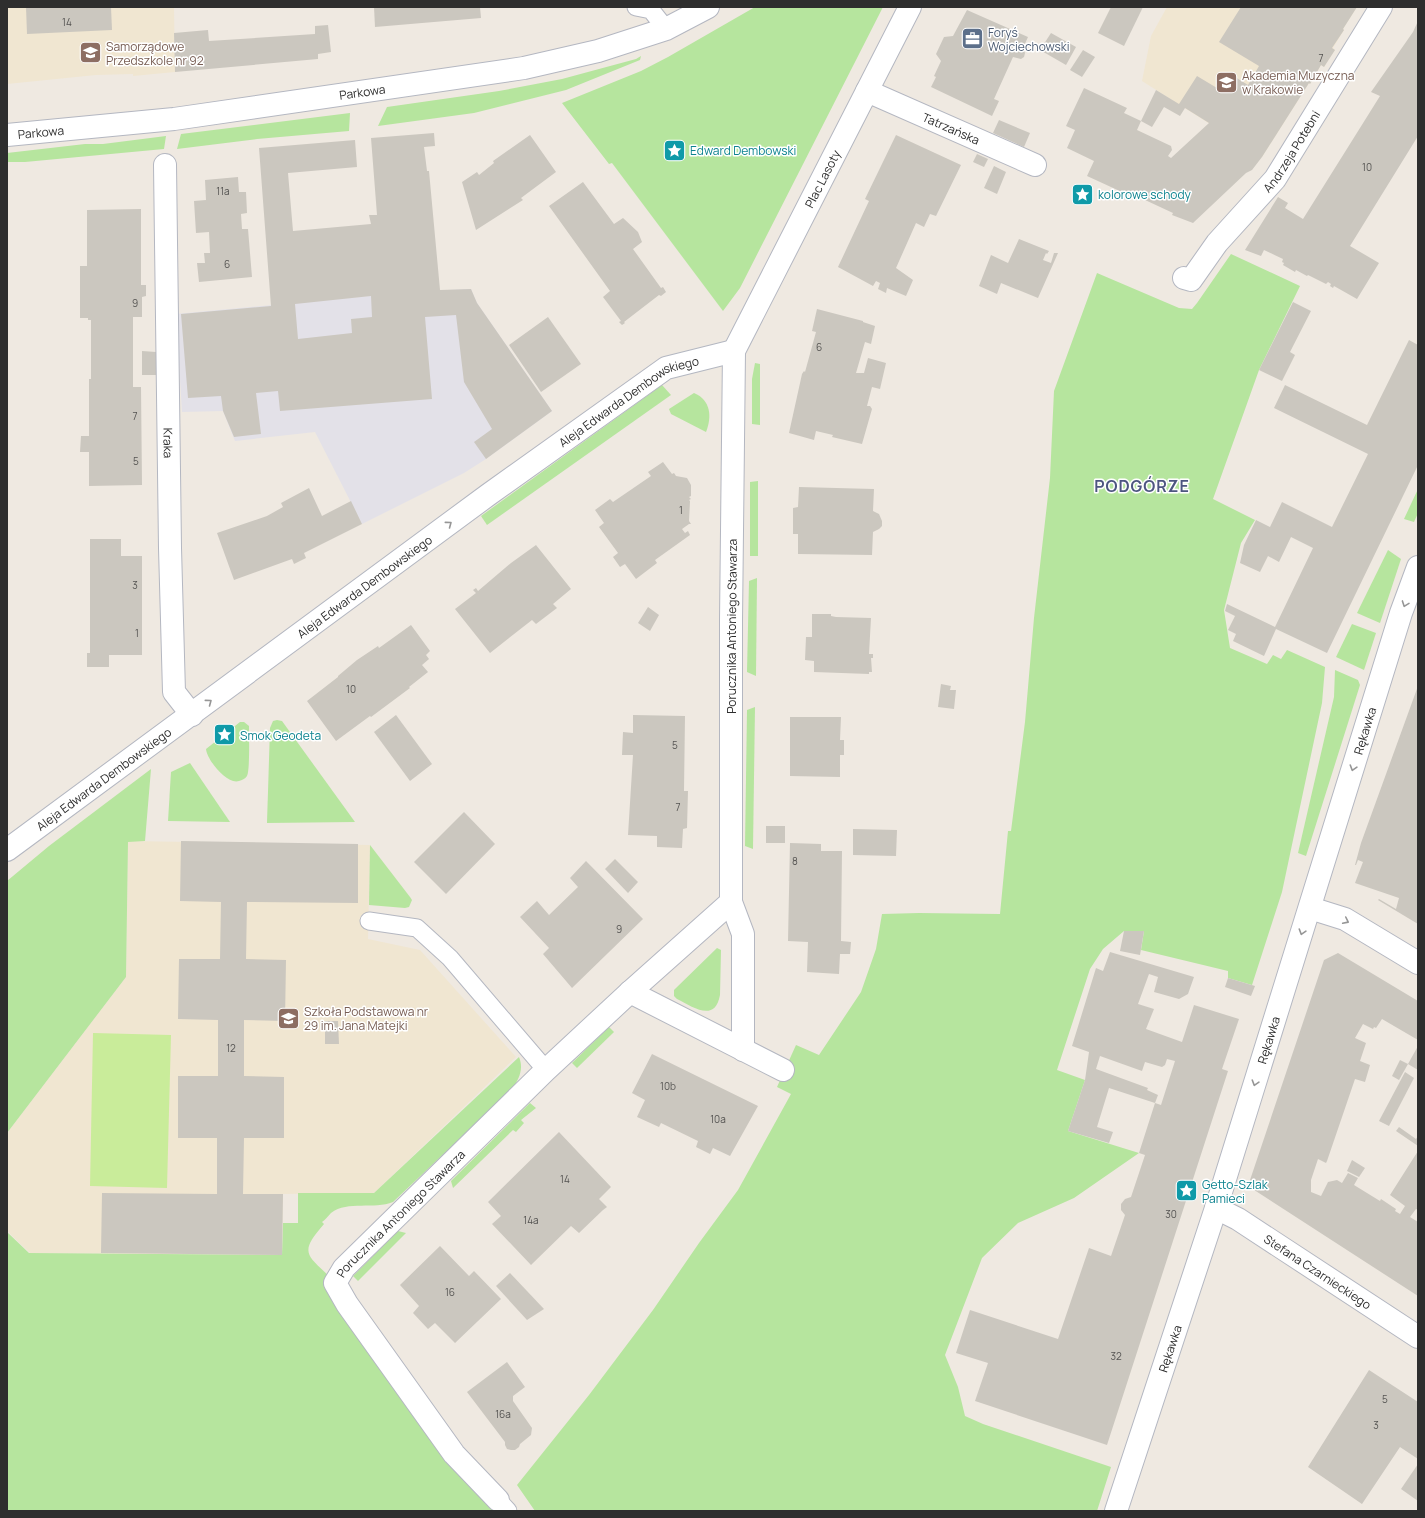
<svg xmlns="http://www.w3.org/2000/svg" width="1425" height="1518" viewBox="0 0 1425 1518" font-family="Manrope,sans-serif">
	<rect width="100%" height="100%" fill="#efe9e1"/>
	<polygon fill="#e3e1e8" points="471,289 477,303 552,411 486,459 464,473 362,524 315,432 235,441 223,411 182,412 176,314 423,291"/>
	<g fill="#f0e6d1">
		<polygon points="7,7 174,7 175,72 133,76 133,74 96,75 7,84"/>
		<polygon points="1167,7 1357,7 1343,29 1344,30 1333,48 1335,50 1324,67 1321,65 1310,84 1309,83 1262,157 1142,81 1151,36"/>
		<polygon points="128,841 370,845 368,939 420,950 516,1057 374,1193 283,1194 282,1255 30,1253 7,1231 7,1133 126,977"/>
	</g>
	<g fill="#b6e59e">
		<polygon points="755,7 883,7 740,288 723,311 612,163 609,164 562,103 641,71 668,57"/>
		<polygon points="641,56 640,60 566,90 474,113 378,126 387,107 499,91 562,79 636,59"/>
		<polygon points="350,113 349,131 257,139 177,149 181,134"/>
		<polygon points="166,136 164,149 25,162 7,162 7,153 85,144 103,144"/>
		<polygon points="1231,254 1300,286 1259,370 1213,499 1255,520 1241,543 1224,610 1230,648 1267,664 1273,655 1281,659 1287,650 1325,667 1322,703 1282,892 1252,985 1228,978 1228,971 1141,950 1144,931 1124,931 1103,949 1090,969 1057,1070 1085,1080 1068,1131 1139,1153 1074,1198 1018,1223 982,1258 945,1355 958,1387 965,1416 983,1424 1111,1467 1097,1511 535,1511 517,1485 589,1395 653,1310 699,1243 738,1190 791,1094 777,1087 796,1045 819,1055 861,992 876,949 882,914 919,913 1000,914 1008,831 1011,831 1025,722 1034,618 1050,478 1054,391 1097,273 1179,308 1192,309 1197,303"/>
		<polygon points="755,363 760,364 760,425 752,424 752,379"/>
		<polygon points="662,385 671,395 487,525 481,516"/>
		<path d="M694 393C711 400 712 417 706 432L671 414 669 409Z"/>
		<polygon points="758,481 758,556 750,556 750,482"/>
		<polygon points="1418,489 1418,513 1414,522 1404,519"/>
		<polygon points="1388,550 1401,559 1380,623 1357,613"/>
		<polygon points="757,578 756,676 747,672 749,581"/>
		<polygon points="1352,624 1376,633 1364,670 1336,657"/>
		<polygon points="1335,670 1358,680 1360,685 1306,856 1298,853 1334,697"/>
		<polygon points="755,707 753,849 745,846 747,710"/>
		<polygon points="277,720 282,721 355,822 267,823 270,728 273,721"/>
		<path d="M240 722H244L249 726C249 735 250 770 247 776 245 779 242 780 239 781 227 785 207 760 206 749Z"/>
		<polygon points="190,763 230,822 168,821 171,772"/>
		<polygon points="151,769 145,841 128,842 126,977 7,1133 7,881 49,846"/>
		<polygon points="370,845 410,897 412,900 409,907 405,908 369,905"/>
		<path d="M717 948 721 950 720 995C715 1023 693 1007 677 999L674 996V990L676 988Z"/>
		<polygon points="609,1027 614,1032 577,1068 572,1063"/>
		<path d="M519 1057C524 1069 519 1079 512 1089L393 1202C374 1210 348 1200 331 1213 328 1216 325 1220 322 1222L324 1224C299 1253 306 1254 331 1278L499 1511H7V1232L29 1253 282 1255 283 1223H298V1193H374Z"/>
		<polygon points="530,1103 536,1108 521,1120 524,1123 516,1132 513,1130 453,1188 451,1181"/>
		<polygon points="398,1231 406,1233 358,1281 353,1276"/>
	</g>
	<polygon fill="#c9ec9a" points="93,1033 171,1035 167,1188 90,1186"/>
	<g fill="#cbc7bf" fill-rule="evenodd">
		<polygon points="26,7 111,7 112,30 27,34"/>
		<polygon points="374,7 480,7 481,18 375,27"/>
		<polygon points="1111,7 1143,7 1124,46 1098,33"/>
		<path d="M1241 7H1357L1343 29 1344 30 1332 48 1335 50 1324 67 1321 65 1310 84 1309 83 1262 157 1252 170 1246 173 1193 223 1172 215 1173 213 1130 193 1129 194 1124 193 1087 176 1094 161 1067 148 1075 130 1066 126 1084 88 1127 108 1124 113 1141 121 1156 90 1179 104 1197 76 1217 88 1227 72 1248 85 1259 66 1219 42ZM1164 107 1180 116 1185 108 1209 123 1171 158 1168 156 1172 150 1171 146 1137 130 1141 121 1152 127Z"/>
		<polygon points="967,10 1028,37 1023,48 1025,53 1024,57 1021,59 1013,57 994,99 999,101 992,116 931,87 936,77 934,76 941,61 936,54 944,37 953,36"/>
		<polygon points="1418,21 1418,136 1350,246 1379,263 1357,299 1334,286 1333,288 1330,286 1331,284 1328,282 1326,284 1308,275 1307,276 1296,270 1295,272 1283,265 1284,263 1282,262 1283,259 1264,250 1261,256 1245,250 1278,197 1288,203 1285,208 1303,219 1380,96 1371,92 1413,32"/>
		<polygon points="328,25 331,52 318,54 318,59 175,72 174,33 208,30 209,41 315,34 315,26"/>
		<polygon points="1051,33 1076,47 1066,65 1040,50"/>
		<polygon points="1083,50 1095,57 1082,77 1070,70"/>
		<polygon points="999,120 1030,133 1024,147 993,133"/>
		<path d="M434 133 435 146 424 147 427 171H429L440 290 471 289 477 303 552 411 486 459 474 442 492 429 464 382 456 315 425 317 432 399 280 411 278 391 256 393 261 434 234 437 223 411 221 396 188 398 181 314 271 306 259 148 355 140 357 167 288 173 293 231 371 224 369 215H377L371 138ZM371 296 372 317 351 319 352 333 298 339 295 304Z"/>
		<polygon points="530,135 556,172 521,198 523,200 476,230 462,182 477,172 479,175 494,163 493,161"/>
		<polygon points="896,135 961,165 936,216 930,214 924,227 916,223 896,268 913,280 906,296 887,288 886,293 878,289 880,283 876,281 873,286 838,267 869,201 865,199"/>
		<polygon points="977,154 988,159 984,167 973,162"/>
		<polygon points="994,166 1006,172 997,194 984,188"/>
		<polygon points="238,177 239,192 246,192 247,213 241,214 242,229 248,229 252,277 199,282 197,263 205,263 204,253 210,253 209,232 196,233 194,201 206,200 205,180"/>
		<polygon points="583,182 614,224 623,218 638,232 642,242 633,249 661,288 663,287 666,292 661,296 659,295 624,322 625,323 622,325 619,322 621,321 603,297 610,291 549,206"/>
		<polygon points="141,209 141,285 146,285 146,296 142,297 142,317 133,317 133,387 141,387 142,485 89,486 89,452 80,452 81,436 89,436 89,379 91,379 91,320 88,320 88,318 80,318 80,266 87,266 87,210"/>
		<polygon points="1019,239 1049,251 1047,254 1046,253 1043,260 1051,263 1054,253 1058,253 1038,298 1001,283 997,294 979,286 991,255 1008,263"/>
		<polygon points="1293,302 1311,311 1290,352 1295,355 1282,381 1259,370"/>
		<polygon points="817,309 863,321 863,322 875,326 871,344 865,342 856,373 864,373 868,358 886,363 880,389 872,387 867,406 870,406 872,409 862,444 832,437 833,435 816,431 814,440 789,433 802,374 804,371 805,372 816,332 812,331"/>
		<polygon points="548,317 581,364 541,392 509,345"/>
		<polygon points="1409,340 1418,345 1418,465 1327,653 1276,629 1264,656 1233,641 1236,634 1228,630 1235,616 1225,611 1227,604 1275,627 1313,548 1291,537 1279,562 1268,556 1260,572 1240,563 1244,545 1256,520 1270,527 1282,502 1332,527 1368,454 1274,408 1285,385 1367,425"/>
		<polygon points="142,351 156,352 156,375 142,375"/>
		<polygon points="663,462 672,474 674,473 676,476 687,478 691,485 691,496 689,497 691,499 689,500 690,501 689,521 691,524 689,524 682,529 685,533 688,531 690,535 655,560 657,563 636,579 625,564 620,567 613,557 618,553 599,527 604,523 595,510 610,499 613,502 651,476 648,472"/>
		<polygon points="799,487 874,489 873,511 879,514 882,521 882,526 879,529 873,532 872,555 798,554 798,534 793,534 793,508 798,507"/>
		<polygon points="309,488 322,516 351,501 362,524 304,553 306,558 294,564 292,559 234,580 217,533 267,516 283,507 281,503"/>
		<polygon points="90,539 121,539 121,556 142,556 142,655 109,655 109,667 87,667 87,653 90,653"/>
		<polygon points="536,545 571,589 553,604 557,608 536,624 532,620 490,653 455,609 476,593 473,590 476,588 478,591 511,563"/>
		<polygon points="648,607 659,615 650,631 638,623"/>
		<polygon points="812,614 831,614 831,616 836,617 871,618 869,654 873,654 873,658 871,658 872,672 869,672 869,674 814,672 814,661 805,660 806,637 812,637"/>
		<polygon points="411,625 430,651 426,655 429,659 422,665 428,672 409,687 410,688 371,717 370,716 336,741 307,701 338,677 338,676 357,660 378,646 379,648"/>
		<polygon points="941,684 951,686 950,690 956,690 954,709 938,707"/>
		<polygon points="1418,686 1418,924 1378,900 1379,899 1396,909 1399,898 1355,883 1363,862 1358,860 1356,865 1355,865 1361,843"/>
		<polygon points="396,715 432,764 410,781 374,732"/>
		<polygon points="633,715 685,716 684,791 688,791 687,828 683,829 682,848 657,847 657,836 628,835 633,755 622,755 623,732 633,733"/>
		<polygon points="790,717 841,717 840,740 844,740 844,755 840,755 840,777 790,776"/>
		<polygon points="464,812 495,844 446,894 414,862"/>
		<rect x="766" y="826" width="19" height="17"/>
		<polygon points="853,829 897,830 896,856 853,855"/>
		<polygon points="181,841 358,844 358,903 247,902 246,959 286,960 285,1021 244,1020 244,1076 284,1077 284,1138 244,1138 243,1194 283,1194 282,1255 101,1253 102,1193 217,1194 217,1138 178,1138 178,1076 218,1076 218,1020 178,1019 179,959 220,959 221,902 180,901"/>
		<polygon points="790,843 821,844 821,851 842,851 841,941 851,942 850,954 840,954 839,974 807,972 808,942 788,941"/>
		<polygon points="615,859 638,882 628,893 605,869"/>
		<polygon points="586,861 643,919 572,988 543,954 549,948 520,917 537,901 549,915 578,887 570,878"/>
		<polygon points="1124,931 1144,931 1140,955 1120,951"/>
		<polygon points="1110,952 1194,977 1188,994 1179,999 1154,992 1158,977 1149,974 1138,1004 1154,1009 1146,1029 1182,1042 1194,1005 1239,1019 1222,1069 1228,1071 1107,1445 975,1401 988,1363 956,1353 970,1310 1058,1339 1089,1248 1111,1256 1125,1215 1121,1210 1121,1204 1125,1199 1131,1197 1145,1155 1139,1153 1155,1103 1161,1105 1175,1061 1167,1059 1165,1065 1162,1067 1145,1062 1142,1071 1100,1056 1096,1069 1148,1088 1147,1090 1158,1095 1155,1103 1109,1088 1097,1127 1113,1132 1109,1143 1068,1131 1085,1080 1089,1052 1072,1046 1096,968 1103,971"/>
		<polygon points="1338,953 1418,1001 1418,1040 1382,1019 1376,1028 1374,1027 1373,1029 1363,1024 1355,1038 1366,1043 1360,1061 1370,1065 1365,1082 1355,1079 1327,1161 1326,1163 1318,1159 1311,1180 1311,1192 1321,1196 1328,1182 1337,1180 1342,1183 1348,1173 1358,1178 1354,1185 1380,1201 1381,1199 1396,1209 1395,1211 1400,1214 1405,1206 1390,1195 1418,1151 1418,1210 1416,1209 1410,1217 1418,1222 1418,1296 1248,1186 1324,960"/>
		<polygon points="1228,978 1255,986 1251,996 1225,987"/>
		<polygon points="325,1021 338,1021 339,1044 325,1044"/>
		<polygon points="1418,1046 1418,1070 1408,1064"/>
		<polygon points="652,1054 758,1106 730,1156 713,1148 710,1154 696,1147 698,1141 661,1123 659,1127 637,1117 645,1100 632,1093"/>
		<polygon points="1400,1060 1408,1064 1399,1080 1392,1076"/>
		<polygon points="1405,1072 1414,1078 1389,1126 1379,1121"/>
		<polygon points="1399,1127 1416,1139 1418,1136 1418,1146 1396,1131"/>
		<polygon points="559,1132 611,1187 599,1199 607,1207 603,1210 579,1233 571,1226 531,1265 492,1224 501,1216 488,1202"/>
		<polygon points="1352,1160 1365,1168 1359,1177 1347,1171"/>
		<polygon points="440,1246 469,1276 474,1271 501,1299 455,1343 435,1323 428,1329 413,1313 419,1306 400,1285"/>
		<polygon points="510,1273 544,1309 527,1320 496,1286"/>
		<polygon points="507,1362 525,1387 513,1396 513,1401 532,1428 531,1435 520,1444 519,1447 515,1450 511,1450 507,1449 505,1445 505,1442 467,1392"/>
		<polygon points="1369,1370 1418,1402 1418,1459 1400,1447 1362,1504 1308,1467"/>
		<polygon points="1418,1464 1418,1501 1401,1489"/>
	</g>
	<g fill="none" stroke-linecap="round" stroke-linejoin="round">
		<defs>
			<g id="service">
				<polyline points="636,7 651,10 666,29"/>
				<polyline points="369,921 417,928 450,958 546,1070"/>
				<polyline points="498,1500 508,1511"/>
			</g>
			<g id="minor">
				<path id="s1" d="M867 91 1035 165"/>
				<path id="s2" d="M7 135 174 119 524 68 598 51 666 29 708 7"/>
				<path id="s3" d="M165 165 170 548 174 692 192 715"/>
				<path id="s4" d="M1184 278 1191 280 1217 243 1275 179 1381 7"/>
				<path id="s5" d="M7 850 488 495 666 368 734 351"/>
				<polyline points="731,902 743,934 743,1050"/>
				<polyline points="1310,908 1345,919 1418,963"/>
				<polyline points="630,992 783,1070"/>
				<path id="s6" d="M1216 1208 1238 1219 1418 1337"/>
				<path id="s7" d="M498 1500 454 1454 347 1304 335 1283 344 1268 546 1070 630 992 731 902V621L734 351 910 7"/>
				<path id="s8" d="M1116 1511 1216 1208 1401 613 1418 567"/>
			</g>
		</defs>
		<use href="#service" stroke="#b4b7c1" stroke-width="19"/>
		<use href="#minor" stroke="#b4b7c1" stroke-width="24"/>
		<use href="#service" stroke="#fff" stroke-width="17"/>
		<use href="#minor" stroke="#fff" stroke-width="22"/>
	</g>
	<defs><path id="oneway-chevron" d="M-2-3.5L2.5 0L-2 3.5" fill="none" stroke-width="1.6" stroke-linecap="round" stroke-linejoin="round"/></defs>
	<g stroke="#969696">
		<use href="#oneway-chevron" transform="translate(449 524) rotate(-37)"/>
		<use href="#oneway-chevron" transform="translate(1405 604) rotate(110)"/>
		<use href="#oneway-chevron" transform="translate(209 702) rotate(-37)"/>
		<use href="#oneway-chevron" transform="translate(1353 768) rotate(107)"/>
		<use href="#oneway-chevron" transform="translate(1346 921) rotate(26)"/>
		<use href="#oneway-chevron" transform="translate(1302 932) rotate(107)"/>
		<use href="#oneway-chevron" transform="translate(1255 1083) rotate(107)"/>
	</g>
	<defs>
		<symbol id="office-square" viewBox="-11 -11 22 22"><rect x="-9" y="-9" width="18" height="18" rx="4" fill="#5c6f8a" stroke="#fff"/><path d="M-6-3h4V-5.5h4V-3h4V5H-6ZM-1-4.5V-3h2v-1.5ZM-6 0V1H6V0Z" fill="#fff"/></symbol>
		<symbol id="school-square" viewBox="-11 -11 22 22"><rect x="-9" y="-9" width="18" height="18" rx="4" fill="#8d6e63" stroke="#fff"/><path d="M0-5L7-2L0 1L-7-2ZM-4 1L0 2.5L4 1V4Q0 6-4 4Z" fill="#fff"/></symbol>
		<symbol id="sight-square" viewBox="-11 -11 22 22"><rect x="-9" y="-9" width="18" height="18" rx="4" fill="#0f9aa8" stroke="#fff"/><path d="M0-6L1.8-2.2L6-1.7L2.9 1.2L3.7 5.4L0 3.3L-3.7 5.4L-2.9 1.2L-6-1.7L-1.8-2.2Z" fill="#fff"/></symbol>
	</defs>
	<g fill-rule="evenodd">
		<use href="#office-square" x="960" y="26" width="25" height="25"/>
		<use href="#school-square" x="78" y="40" width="25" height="25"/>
		<use href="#school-square" x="1214" y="70" width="25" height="25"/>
		<use href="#sight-square" x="662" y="138" width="25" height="25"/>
		<use href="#sight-square" x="1070" y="182" width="25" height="25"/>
		<use href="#sight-square" x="212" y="722" width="25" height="25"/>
		<use href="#school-square" x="276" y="1006" width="25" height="25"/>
		<use href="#sight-square" x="1174" y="1178" width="25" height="25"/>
	</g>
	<g text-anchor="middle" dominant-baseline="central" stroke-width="3" stroke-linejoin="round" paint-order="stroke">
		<g font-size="10" fill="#555452">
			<text x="67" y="22">14</text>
			<text x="1321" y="58">7</text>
			<text x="1367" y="167">10</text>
			<text x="223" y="191">11a</text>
			<text x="227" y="264">6</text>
			<text x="135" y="303">9</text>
			<text x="819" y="347">6</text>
			<text x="135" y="416">7</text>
			<text x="136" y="461">5</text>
			<text x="681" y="510">1</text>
			<text x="135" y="585">3</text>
			<text x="137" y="633">1</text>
			<text x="351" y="689">10</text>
			<text x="675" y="745">5</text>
			<text x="678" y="807">7</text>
			<text x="795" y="861">8</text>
			<text x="619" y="929">9</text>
			<text x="231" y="1048">12</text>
			<text x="668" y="1086">10b</text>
			<text x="718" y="1119">10a</text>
			<text x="565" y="1179">14</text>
			<text x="1171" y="1214">30</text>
			<text x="531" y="1220">14a</text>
			<text x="450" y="1292">16</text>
			<text x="1116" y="1356">32</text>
			<text x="1385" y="1399">5</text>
			<text x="503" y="1414">16a</text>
			<text x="1376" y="1425">3</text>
		</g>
		<g font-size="12" fill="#4e5e75" stroke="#fff" text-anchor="start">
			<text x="988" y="32">Foryś<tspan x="988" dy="14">Wojciechowski</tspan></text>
		</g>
		<g font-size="12" fill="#785e54" stroke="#fff" text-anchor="start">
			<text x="106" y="46">Samorządowe<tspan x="106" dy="14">Przedszkole nr 92</tspan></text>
			<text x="1242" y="75">Akademia Muzyczna<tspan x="1242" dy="14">w Krakowie</tspan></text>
			<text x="304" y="1011">Szkoła Podstawowa nr<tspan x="304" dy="14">29 im. Jana Matejki</tspan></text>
		</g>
		<g font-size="12" fill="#2e2e2e" stroke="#fff">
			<text stroke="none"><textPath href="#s2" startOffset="358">Parkowa</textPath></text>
			<text stroke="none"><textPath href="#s1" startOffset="92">Tatrzańska</textPath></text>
			<text stroke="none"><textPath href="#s2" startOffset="34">Parkowa</textPath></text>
			<text stroke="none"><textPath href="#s4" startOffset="171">Andrzeja Potebni</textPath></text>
			<text stroke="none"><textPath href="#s7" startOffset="1567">Plac Lasoty</textPath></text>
			<text stroke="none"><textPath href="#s5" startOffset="768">Aleja Edwarda Dembowskiego</textPath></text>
			<text stroke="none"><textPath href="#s3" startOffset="278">Kraka</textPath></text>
			<text stroke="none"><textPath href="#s5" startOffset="444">Aleja Edwarda Dembowskiego</textPath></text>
			<text stroke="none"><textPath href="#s7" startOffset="1098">Porucznika Antoniego Stawarza</textPath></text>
			<text stroke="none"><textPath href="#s8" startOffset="819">Rękawka</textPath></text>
			<text stroke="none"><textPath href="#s5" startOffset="120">Aleja Edwarda Dembowskiego</textPath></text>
			<text stroke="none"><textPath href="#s8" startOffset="495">Rękawka</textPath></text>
			<text stroke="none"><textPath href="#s7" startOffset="368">Porucznika Antoniego Stawarza</textPath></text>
			<text stroke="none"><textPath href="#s6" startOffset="120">Stefana Czarnieckiego</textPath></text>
			<text stroke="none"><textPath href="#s8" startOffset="171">Rękawka</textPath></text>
		</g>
		<g font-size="12" fill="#0d838f" stroke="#fff" text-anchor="start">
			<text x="690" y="150">Edward Dembowski</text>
			<text x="1098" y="194">kolorowe schody</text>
			<text x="240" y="735">Smok Geodeta</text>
			<text x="1202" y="1184">Getto-Szlak<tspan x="1202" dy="14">Pamieci</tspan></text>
		</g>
		<g font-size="16" font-weight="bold" letter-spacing="1" fill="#4d5680" stroke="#fff">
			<text x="1142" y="486">PODGÓRZE</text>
		</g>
	</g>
	<rect width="1425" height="1518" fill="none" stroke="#2e2e2e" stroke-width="16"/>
</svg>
